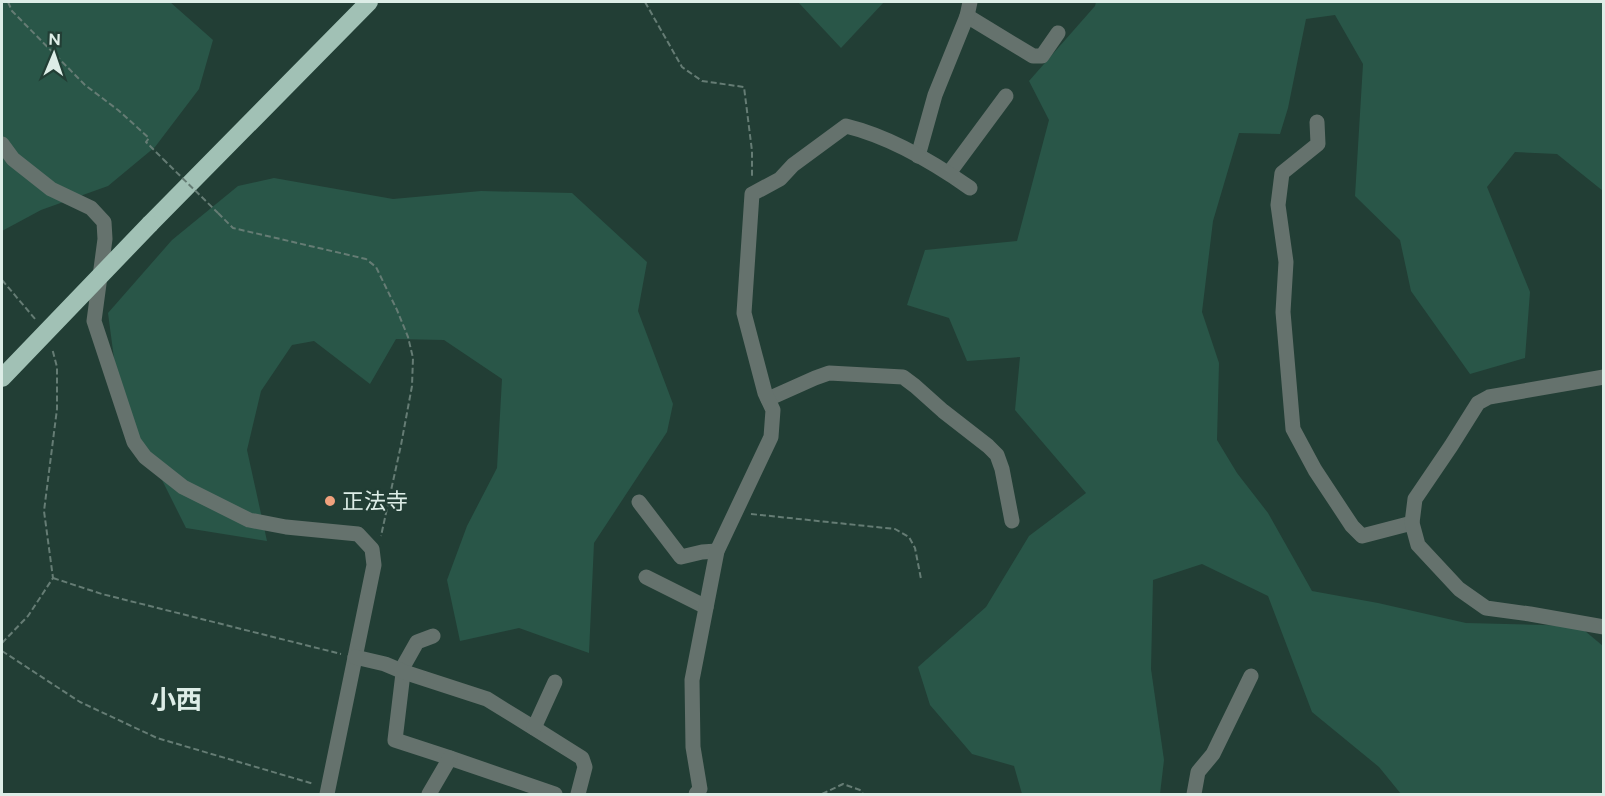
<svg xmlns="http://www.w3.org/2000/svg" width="1605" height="796" viewBox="0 0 1605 796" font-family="Figtree,'Noto Sans JP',sans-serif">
	<rect width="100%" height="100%" fill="#223e35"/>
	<g fill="#295648">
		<polygon points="2,2 170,2 213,40 199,89 155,147 108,186 41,210 2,231"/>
		<polygon points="798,2 884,2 841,48"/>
		<polygon points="1096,2 1603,2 1603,191 1557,154 1515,152 1487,187 1530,292 1525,358 1470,374 1411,291 1400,240 1355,196 1363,64 1335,15 1306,19 1288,108 1280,134 1239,133 1213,221 1202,312 1219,363 1217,440 1237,473 1268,513 1312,591 1378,603 1466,623 1579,626 1603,646 1603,794 1401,794 1379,767 1312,712 1268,596 1202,564 1153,580 1151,669 1164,760 1160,794 1022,794 1014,766 972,754 930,705 918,667 986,607 1029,536 1086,493 1015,410 1020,357 967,361 949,318 907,305 925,250 1017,241 1049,120 1029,81 1095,6"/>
		<polygon points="274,178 393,199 481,191 572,193 647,262 638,311 673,404 667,432 594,543 589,653 519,628 460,641 447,580 467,526 497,468 502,379 444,340 396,339 370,384 314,341 292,345 261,391 247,450 267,541 186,528 151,458 122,419 108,313 172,240 238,186"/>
	</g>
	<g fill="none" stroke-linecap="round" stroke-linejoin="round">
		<g stroke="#657c74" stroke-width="2" stroke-dasharray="6 3" stroke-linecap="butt">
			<polyline points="8,2 12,11 85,85 118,110 149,138 146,142 163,159"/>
			<polyline points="645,2 682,67 702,81 744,87 752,151 752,176"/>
			<polyline points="218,213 233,228 366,259 376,267 397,310 408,337 413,358 412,386 401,445 381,536"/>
			<polyline points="2,280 36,320"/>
			<polyline points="751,514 895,529 909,537 915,548 921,579"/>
			<polyline points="53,578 102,594 341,654"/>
			<polyline points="2,643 28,616 53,578 44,511 57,409 57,367 52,348"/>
			<polyline points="2,651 80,702 157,738 314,784"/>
			<polyline points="822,794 843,784 860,790 863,794"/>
		</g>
		<g stroke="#65726d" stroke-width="15">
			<polyline points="967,16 1033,56 1042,56 1058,33"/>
			<polyline points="1317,122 1318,144 1282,173 1278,205 1286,262 1283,312 1293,429 1315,470 1352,526 1362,536 1412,523"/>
			<polyline points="2,144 13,159 51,189 91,208 104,222 105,239 94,321 134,442 145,457 183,487 249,520 286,527 358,534 372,549 374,565 327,794"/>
			<polyline points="918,156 935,95 967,16 970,2"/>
			<polyline points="949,173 1006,96"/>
			<polyline points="1604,377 1489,397 1478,403 1451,446 1415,499 1412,523 1418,545 1459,589 1486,608 1530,614 1604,627"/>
			<polyline points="768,399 815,378 829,373 903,377 915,386 943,411 988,446 997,455 1002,469 1012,521"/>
			<polyline points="639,502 681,557 702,552 717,551"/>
			<polyline points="646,577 706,607"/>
			<polyline points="433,636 417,642 404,665 395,740 450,758 555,794"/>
			<polyline points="355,657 385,664 404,672 487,699 534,728 582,758 585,767 578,794"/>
			<polyline points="534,728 555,682"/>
			<polyline points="429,794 450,758"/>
			<path d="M696 794 700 789 693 747 692 680 717 551 771 437 773 410 765 393 744 313 752 194 780 179 793 165 846 126C891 137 933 162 970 188"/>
			<polyline points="1194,794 1198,772 1213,754 1251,676"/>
		</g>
		<polyline stroke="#a1c1b5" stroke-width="18" points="150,224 369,2"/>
		<polyline stroke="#657c74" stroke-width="2" stroke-dasharray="6 3" stroke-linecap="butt" points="163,159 218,213"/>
		<polyline stroke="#a1c1b5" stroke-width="18" points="2,378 150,224"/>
	</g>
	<circle fill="#f1a17d" stroke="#223e35" stroke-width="2" cx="330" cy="501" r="6"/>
	<g text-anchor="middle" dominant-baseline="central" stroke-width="4.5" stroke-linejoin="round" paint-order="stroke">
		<g font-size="22" fill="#ddede7" stroke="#223e35" text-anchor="start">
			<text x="342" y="501">正法寺</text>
		</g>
		<g font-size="26" font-weight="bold" fill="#ddede7" stroke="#223e35">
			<text x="176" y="700">小西</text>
		</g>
	</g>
	<rect width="1605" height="796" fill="none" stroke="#ddede7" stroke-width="6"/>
	<g transform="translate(54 54) rotate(2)" stroke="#223e35" stroke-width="4.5" paint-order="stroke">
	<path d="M0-4.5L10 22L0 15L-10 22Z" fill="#ddede7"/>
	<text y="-9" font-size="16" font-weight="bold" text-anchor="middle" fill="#ddede7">N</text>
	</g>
</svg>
